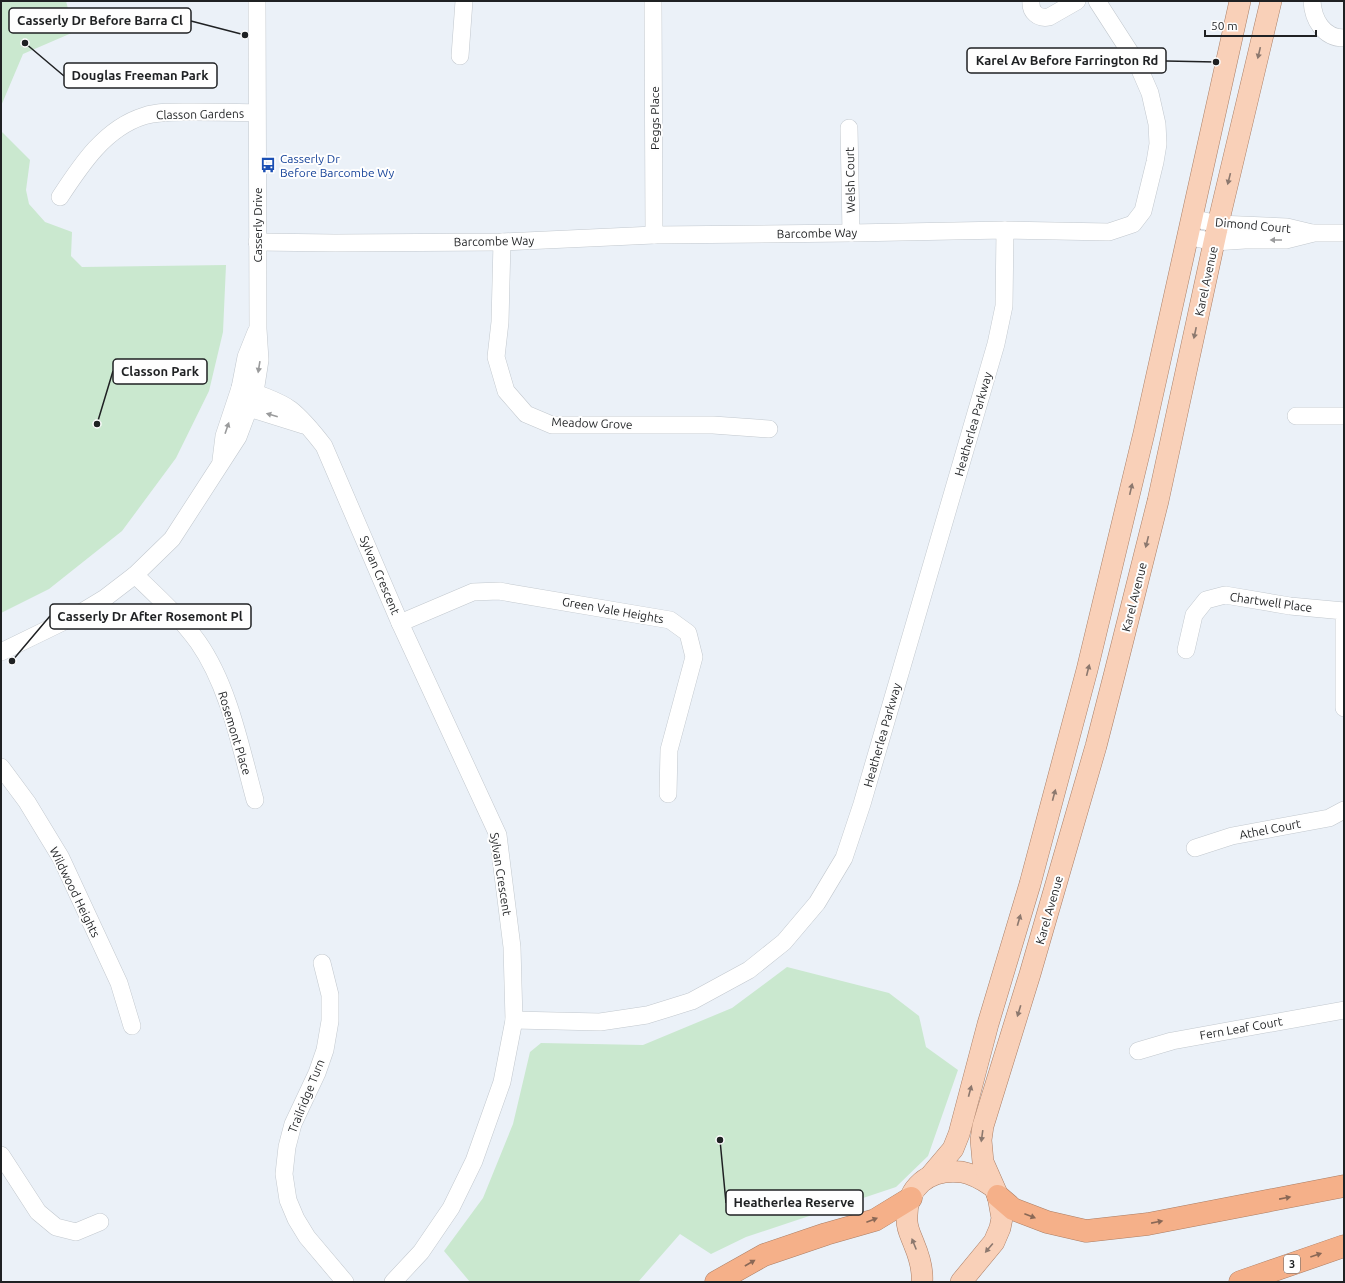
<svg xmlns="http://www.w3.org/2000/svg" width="1345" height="1283" viewBox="0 0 1345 1283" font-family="Ubuntu,sans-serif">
	<rect width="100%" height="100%" fill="#ebf1f8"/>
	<g fill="#cae8cf">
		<polygon points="1,1 66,1 74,32 23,54 1,106"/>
		<polygon points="1,131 30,160 26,190 29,204 45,222 72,232 71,256 82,267 226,265 223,332 209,391 176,458 122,531 49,589 1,613"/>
		<polygon points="787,967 889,993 919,1016 926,1047 958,1070 928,1156 896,1187 746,1237 711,1254 680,1234 638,1282 470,1282 444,1251 483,1198 513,1124 530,1052 541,1043 643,1045 732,1008"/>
	</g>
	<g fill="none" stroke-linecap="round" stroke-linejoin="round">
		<defs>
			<g id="minor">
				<polyline points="653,1 654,235"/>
				<path d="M1031 1C1030 12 1038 19 1049 17L1077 1"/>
				<path d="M1312 1C1313 19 1323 38 1344 38"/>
				<polyline points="460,56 464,1"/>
				<polyline points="849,128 851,233"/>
				<path d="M60 197C81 165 105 128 144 116 160 111 178 112 195 112 215 112 236 112 256 113"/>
				<polyline points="1191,218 1218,224 1287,227 1312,233"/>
				<polyline points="1187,236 1214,242 1245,240 1286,240 1314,233 1344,233"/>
				<polyline points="257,242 335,243 502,242 654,235 851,233 1005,230 1109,232 1133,224 1143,211 1155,162 1158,144 1157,124 1150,93 1137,63 1097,1"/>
				<polyline points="502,242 500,322 496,357 506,391 526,414 552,425 713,425 769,429"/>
				<path d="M240 388C254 392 279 401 290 409 303 419 314 433 324 446L400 623 498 835 512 947 514 1020 502 1082 474 1161 451 1208 421 1252 393 1282"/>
				<polyline points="239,405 303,425"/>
				<polyline points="1296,416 1344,416"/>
				<polyline points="221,460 224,436 240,388 246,357 256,332"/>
				<path d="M135 575C157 596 180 617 198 642 229 686 241 749 255 800"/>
				<polyline points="400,623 473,592 499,591 670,620 688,633 694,657 669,750 668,794"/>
				<polyline points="1186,650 1194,615 1206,600 1225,595 1290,606 1344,611 1344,708"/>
				<polyline points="1,652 77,615 105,598 135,575 172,539 238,437 255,392 260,360 258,329 257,1"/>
				<polyline points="1,767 27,802 61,858 119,983 132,1026"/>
				<polyline points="1195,848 1232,836 1329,818 1344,810"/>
				<polyline points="322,963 330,995 330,1021 325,1050 317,1073 293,1124 287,1147 284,1174 288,1200 296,1219 307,1237 345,1282"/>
				<polyline points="514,1020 600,1022 647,1015 692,1001 749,970 784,942 817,903 844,858 862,804 996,344 1004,306 1005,230"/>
				<polyline points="1138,1051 1172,1041 1344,1010"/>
				<polyline points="1,1155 38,1212 56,1227 76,1232 100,1222"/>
			</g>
			<g id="major">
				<polyline points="931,1175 953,1149 959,1134 988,1024 1030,884 1087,670 1144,433 1240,1"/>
				<path d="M922 1282C923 1269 919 1256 914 1244 911 1236 907 1229 907 1221 905 1187 929 1168 962 1172 973 1174 983 1180 992 1186"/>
				<polyline points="961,1282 994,1242 1000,1228 1002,1218 998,1196 983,1162 981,1140 983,1126 1030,974 1096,746 1115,672 1158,501 1218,224 1271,1"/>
			</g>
			<g id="highway">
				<polyline points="998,1196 1013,1209 1047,1222 1086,1231 1148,1224 1344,1186"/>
				<polyline points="716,1282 764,1255 826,1234 875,1220 911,1198"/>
				<polyline points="1240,1282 1344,1246"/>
			</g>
		</defs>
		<use href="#minor" stroke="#c2c8ce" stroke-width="18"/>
		<use href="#major" stroke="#aa7e65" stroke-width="22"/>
		<use href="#highway" stroke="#aa7e65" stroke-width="23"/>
		<use href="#minor" stroke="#fff" stroke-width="17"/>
		<use href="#major" stroke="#f9d0b8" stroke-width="21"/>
		<use href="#highway" stroke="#f5b089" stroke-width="22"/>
	</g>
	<defs><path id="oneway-solid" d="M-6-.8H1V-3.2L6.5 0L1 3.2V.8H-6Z"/></defs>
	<g fill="#8c786e">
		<use href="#oneway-solid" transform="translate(1259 53) rotate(103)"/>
		<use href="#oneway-solid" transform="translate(1229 179) rotate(104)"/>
		<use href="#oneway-solid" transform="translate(1195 333) rotate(102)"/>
		<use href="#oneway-solid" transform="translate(1131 489) rotate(-77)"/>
		<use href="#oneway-solid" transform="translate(1147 542) rotate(104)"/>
		<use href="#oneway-solid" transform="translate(1088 670) rotate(-76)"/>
		<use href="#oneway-solid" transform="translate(1054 795) rotate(-75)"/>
		<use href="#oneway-solid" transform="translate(1019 920) rotate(-74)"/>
		<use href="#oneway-solid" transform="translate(1019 1011) rotate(107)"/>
		<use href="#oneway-solid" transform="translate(970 1091) rotate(-75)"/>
		<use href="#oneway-solid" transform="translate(982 1136) rotate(98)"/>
		<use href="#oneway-solid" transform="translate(914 1244) rotate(-112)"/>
		<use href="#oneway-solid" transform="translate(989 1248) rotate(130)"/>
	</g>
	<g fill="#9a9b9c">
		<use href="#oneway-solid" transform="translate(1276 240) rotate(180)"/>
		<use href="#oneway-solid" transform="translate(259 367) rotate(99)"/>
		<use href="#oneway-solid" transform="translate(272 415) rotate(-164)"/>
		<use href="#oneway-solid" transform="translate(227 428) rotate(-71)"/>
	</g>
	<g fill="#8a6856">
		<use href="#oneway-solid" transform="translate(1285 1198) rotate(-11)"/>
		<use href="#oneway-solid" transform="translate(1030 1216) rotate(21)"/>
		<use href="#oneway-solid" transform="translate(872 1220) rotate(-21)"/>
		<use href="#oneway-solid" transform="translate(1157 1222) rotate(-11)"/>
		<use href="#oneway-solid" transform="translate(1316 1255) rotate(-19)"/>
		<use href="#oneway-solid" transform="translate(750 1263) rotate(-30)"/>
	</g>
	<defs>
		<symbol id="bus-bare" viewBox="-9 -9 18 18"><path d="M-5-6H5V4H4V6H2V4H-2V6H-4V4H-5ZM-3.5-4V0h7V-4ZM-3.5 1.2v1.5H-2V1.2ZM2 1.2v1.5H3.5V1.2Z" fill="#1a4fb4" stroke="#fefefe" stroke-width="2.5" paint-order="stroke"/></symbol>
	</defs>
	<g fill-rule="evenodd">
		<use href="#bus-bare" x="257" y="154" width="22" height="22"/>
	</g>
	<g text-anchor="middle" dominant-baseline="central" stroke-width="4" stroke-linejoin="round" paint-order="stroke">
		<rect fill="#fefefe" stroke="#626365" stroke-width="1" x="1284" y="1255" width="16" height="18" rx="3"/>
		<g font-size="11" font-weight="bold" fill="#1f2123">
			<text x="1292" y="1264">3</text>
		</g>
		<g font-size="12" fill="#1f2123" stroke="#fefefe">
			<text transform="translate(200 114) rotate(-1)">Classon Gardens</text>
			<text transform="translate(654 118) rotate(-90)">Peggs Place</text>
			<text transform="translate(850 180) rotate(-91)">Welsh Court</text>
			<text transform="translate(257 225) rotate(-90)">Casserly Drive</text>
			<text transform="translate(1253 225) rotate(5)">Dimond Court</text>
			<text transform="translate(817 233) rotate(-1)">Barcombe Way</text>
			<text transform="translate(494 241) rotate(-1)">Barcombe Way</text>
			<text transform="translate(1206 281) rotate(-78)">Karel Avenue</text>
			<text transform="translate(592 423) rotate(2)">Meadow Grove</text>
			<text transform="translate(973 424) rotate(-74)">Heatherlea Parkway</text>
			<text transform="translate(380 575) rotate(67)">Sylvan Crescent</text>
			<text transform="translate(1134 597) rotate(-76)">Karel Avenue</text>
			<text transform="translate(1271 602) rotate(8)">Chartwell Place</text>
			<text transform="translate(613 610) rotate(10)">Green Vale Heights</text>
			<text transform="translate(235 733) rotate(73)">Rosemont Place</text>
			<text transform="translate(882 735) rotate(-74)">Heatherlea Parkway</text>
			<text transform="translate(1270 829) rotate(-11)">Athel Court</text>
			<text transform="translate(501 874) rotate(81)">Sylvan Crescent</text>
			<text transform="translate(75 892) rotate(64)">Wildwood Heights</text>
			<text transform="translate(1049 910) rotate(-74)">Karel Avenue</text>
			<text transform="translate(1241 1028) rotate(-10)">Fern Leaf Court</text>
			<text transform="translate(306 1096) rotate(-68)">Trailridge Turn</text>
		</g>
		<g font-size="12" fill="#164399" stroke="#fefefe" text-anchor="start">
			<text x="280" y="158">Casserly Dr<tspan x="280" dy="14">Before Barcombe Wy</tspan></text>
		</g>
	</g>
	<path fill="none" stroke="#1f2123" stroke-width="1.5" d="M245 35L191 21M1216 62L1166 61M25 43L64 76M97 424L113 371M12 661L50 616M720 1140L726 1203"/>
	<g fill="#1f2123" stroke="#fefefe" stroke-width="1.5">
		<circle cx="245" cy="35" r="4"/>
		<circle cx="1216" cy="62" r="4"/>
		<circle cx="25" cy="43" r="4"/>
		<circle cx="97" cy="424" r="4"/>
		<circle cx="12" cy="661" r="4"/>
		<circle cx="720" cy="1140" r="4"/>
	</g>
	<g fill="#fefefe" stroke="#1f2123" stroke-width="1.5">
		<rect x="9" y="8" width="182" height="25" rx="4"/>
		<rect x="967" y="48" width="199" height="25" rx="4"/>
		<rect x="64" y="63" width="153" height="25" rx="4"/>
		<rect x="113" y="359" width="94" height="25" rx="4"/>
		<rect x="50" y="604" width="201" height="25" rx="4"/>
		<rect x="726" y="1190" width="137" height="25" rx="4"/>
	</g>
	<g font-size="13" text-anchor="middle" font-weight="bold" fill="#1f2123">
		<text x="100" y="25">Casserly Dr Before Barra Cl</text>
		<text x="1067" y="65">Karel Av Before Farrington Rd</text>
		<text x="140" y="80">Douglas Freeman Park</text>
		<text x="160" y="376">Classon Park</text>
		<text x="150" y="621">Casserly Dr After Rosemont Pl</text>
		<text x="794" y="1207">Heatherlea Reserve</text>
	</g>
	<rect width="1345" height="1283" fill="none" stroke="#1f2123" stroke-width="4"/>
	<path d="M1205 30v6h111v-6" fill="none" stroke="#1f2123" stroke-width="2"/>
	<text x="1211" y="30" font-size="12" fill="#1f2123" stroke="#fefefe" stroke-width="3" paint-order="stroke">50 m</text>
</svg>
